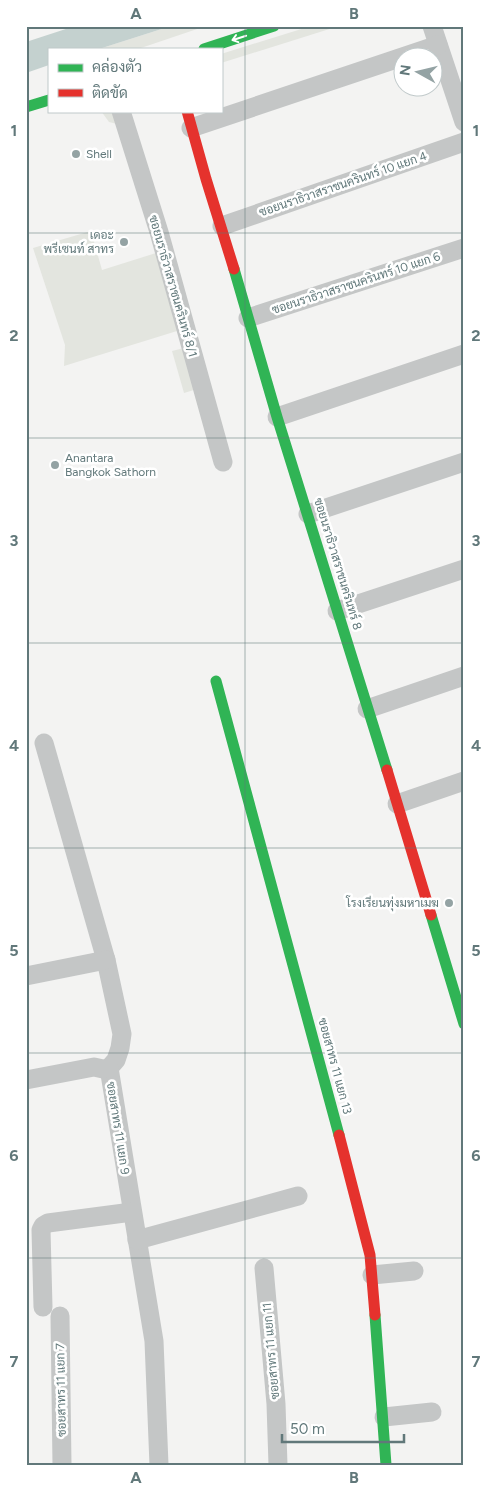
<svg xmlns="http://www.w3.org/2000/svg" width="490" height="1491" viewBox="0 0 490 1491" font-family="Figtree,Sarabun,sans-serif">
	<rect width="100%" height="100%" fill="#f3f3f2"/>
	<g fill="#e3e5df">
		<polygon points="171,26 206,26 138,49 99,49"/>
		<polygon points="311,26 339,26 221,63 221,54"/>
		<polygon points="101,111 114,111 117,124 109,122"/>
		<polygon points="91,231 102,270 156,253 177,331 64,366 65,345 33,248"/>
		<polygon points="184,348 197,389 184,393 172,351"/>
	</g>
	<polygon fill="#c4d1cf" points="75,26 171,26 99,49 49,49 49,65 26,73 26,42"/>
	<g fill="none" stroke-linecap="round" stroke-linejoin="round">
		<g stroke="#c4c6c6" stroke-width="19">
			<polyline points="432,26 464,122"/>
			<polyline points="121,111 159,232 223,462"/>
			<polyline points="191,128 438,45"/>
			<polyline points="222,226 464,142"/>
			<polyline points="248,318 464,248"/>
			<polyline points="277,417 464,354"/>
			<polyline points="308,514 464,462"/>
			<polyline points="337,611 464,569"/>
			<polyline points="367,709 464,676"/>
			<polyline points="44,743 106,960 122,1034 120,1048 116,1060 109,1068 154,1341 159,1465"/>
			<polyline points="397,804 464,781"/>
			<polyline points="26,976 106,960"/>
			<polyline points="26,1080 94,1067 103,1069 109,1068"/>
			<polyline points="137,1240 298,1196"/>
			<polyline points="264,1268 276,1404 278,1465"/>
			<polyline points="372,1275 414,1271"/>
			<polyline points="43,1307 41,1230 43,1226 48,1223 132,1212"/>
			<polyline points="60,1316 62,1465"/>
			<polyline points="384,1417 432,1412"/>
		</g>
		<g stroke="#30b455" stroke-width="11">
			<polyline points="204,49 274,26"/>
			<polyline points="26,107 49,100"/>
			<polyline points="234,269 277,417 387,770"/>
			<polyline points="216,681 339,1135"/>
			<polyline points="431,915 464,1024"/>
			<polyline points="375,1315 386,1465"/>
		</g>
		<g stroke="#e5322d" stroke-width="11">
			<polyline points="187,111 206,179 234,269"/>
			<polyline points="387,770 431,915"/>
			<polyline points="339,1135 370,1255 375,1315"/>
		</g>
	</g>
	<defs><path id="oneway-shaft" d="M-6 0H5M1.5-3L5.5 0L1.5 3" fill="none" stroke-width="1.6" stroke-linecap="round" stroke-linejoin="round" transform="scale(1.25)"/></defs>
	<use stroke="#fff" href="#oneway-shaft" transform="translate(239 38) rotate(162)"/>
	<path fill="none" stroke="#61787a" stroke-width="1" stroke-opacity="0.55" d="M245 26V1465M26 233H464M26 438H464M26 643H464M26 848H464M26 1053H464M26 1258H464"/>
	<g fill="#94a3a4" stroke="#fff" stroke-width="2">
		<circle cx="76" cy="154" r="5"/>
		<circle cx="124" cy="242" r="5"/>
		<circle cx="55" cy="465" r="5"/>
		<circle cx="449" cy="903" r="5"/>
	</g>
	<g text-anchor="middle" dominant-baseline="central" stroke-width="5" stroke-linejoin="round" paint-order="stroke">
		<g font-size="12" fill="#61787a" stroke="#fff" text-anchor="start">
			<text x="86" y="154">Shell</text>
			<text x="114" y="235" text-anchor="end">เดอะ<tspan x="114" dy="14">พรีเซนท์ สาทร</tspan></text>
			<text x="65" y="458">Anantara<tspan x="65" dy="14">Bangkok Sathorn</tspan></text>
			<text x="439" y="903" text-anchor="end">โรงเรียนทุ่งมหาเมฆ</text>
		</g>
		<g font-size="12" fill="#61787a" stroke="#fff">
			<text transform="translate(343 184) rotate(-19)">ซอยนราธิวาสราชนครินทร์ 10 แยก 4</text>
			<text transform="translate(356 283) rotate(-18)">ซอยนราธิวาสราชนครินทร์ 10 แยก 6</text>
			<text transform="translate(173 286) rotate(74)">ซอยนราธิวาสราชนครินทร์ 8/1</text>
			<text transform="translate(338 564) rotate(73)">ซอยนราธิวาสราชนครินทร์ 8</text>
			<text transform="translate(335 1066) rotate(75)">ซอยสาทร 11 แยก 13</text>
			<text transform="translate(118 1128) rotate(81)">ซอยสาทร 11 แยก 9</text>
			<text transform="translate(271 1351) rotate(-95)">ซอยสาทร 11 แยก 11</text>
			<text transform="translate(61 1390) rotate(-91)">ซอยสาทร 11 แยก 7</text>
		</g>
	</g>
	<rect width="490" height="1491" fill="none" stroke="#ffffff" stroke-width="55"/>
	<rect x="48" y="48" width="175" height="65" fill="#ffffff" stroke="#c0c9ca"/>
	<rect x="58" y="64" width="25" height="8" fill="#30b455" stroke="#c0c9ca"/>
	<text x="92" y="72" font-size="15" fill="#61787a">คล่องตัว</text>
	<rect x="58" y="89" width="25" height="8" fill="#e5322d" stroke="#c0c9ca"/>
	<text x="92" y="98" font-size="15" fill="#61787a">ติดขัด</text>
	<g transform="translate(418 72) rotate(278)"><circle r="24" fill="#ffffff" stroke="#c0c9ca"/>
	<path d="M0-4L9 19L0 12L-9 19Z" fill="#94a3a4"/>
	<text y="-8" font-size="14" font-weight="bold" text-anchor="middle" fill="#61787a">N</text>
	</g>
	<path d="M282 1434v8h122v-8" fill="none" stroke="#61787a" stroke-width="2.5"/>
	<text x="290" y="1434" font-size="15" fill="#61787a" stroke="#ffffff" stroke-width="4" paint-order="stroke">50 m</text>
	<rect x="28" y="28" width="434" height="1436" fill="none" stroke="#61787a" stroke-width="2"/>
	<g font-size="16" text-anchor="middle" font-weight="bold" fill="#61787a">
		<text x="136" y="19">A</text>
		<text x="354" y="19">B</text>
		<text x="14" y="136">1</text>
		<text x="476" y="136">1</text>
		<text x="14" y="341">2</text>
		<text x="476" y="341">2</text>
		<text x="14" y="546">3</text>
		<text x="476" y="546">3</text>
		<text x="14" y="751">4</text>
		<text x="476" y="751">4</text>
		<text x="14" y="956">5</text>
		<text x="476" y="956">5</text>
		<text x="14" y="1161">6</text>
		<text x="476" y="1161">6</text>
		<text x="14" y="1367">7</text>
		<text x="476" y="1367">7</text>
		<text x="136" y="1483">A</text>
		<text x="354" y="1483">B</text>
	</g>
</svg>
